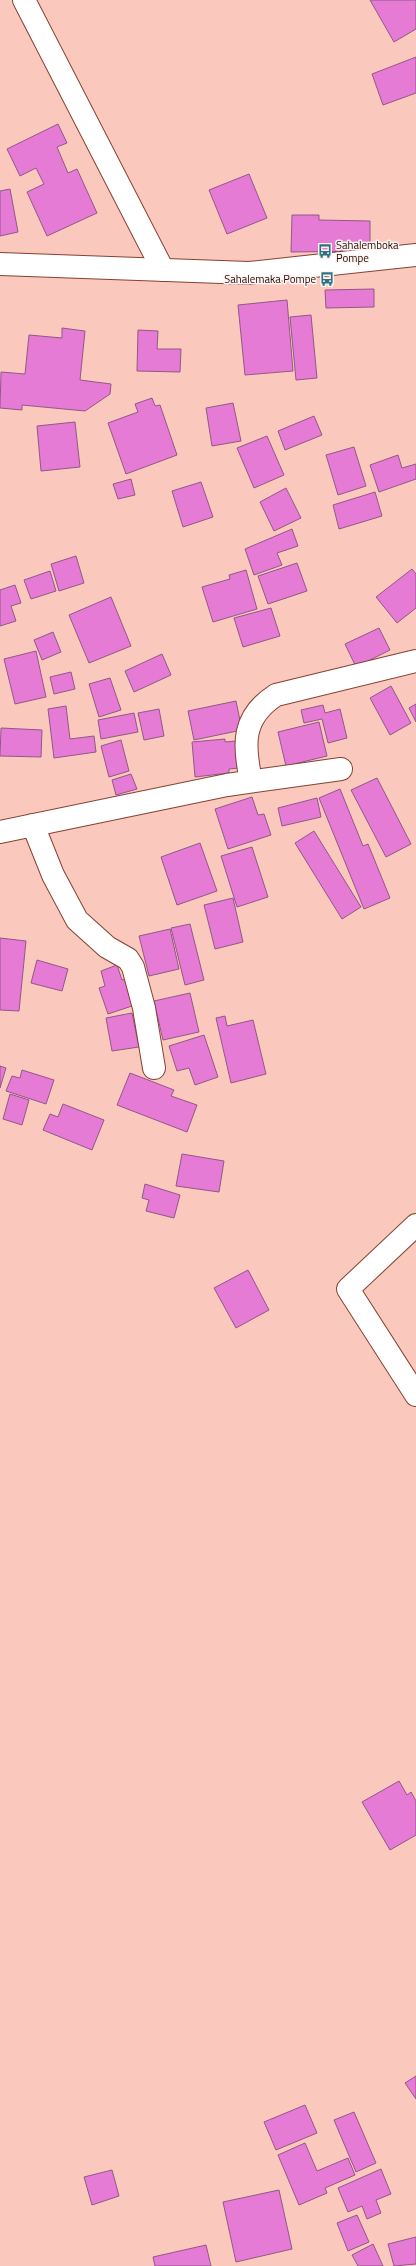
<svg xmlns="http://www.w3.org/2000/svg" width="416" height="2266" viewBox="0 0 416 2266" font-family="'Titillium Web',sans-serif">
	<rect width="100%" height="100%" fill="#fac8bc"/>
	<g fill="#e57bd4" stroke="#915887">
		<polygon points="370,0 416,0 416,29 394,42"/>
		<polygon points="416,57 416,93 383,105 372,74"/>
		<polygon points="58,124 67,143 57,147 68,173 77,169 97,213 47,236 27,192 44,184 36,168 20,176 7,149"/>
		<polygon points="249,174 267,218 227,234 209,190"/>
		<polygon points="10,189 18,232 0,236 0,191"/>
		<polygon points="292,215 319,215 319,220 370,221 370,251 291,252"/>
		<polygon points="374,289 374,307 326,308 325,290"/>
		<polygon points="287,300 293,371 245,375 238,305"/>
		<polygon points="311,315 317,378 296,380 290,317"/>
		<polygon points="62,328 85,331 80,380 111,384 110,394 85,411 22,405 22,410 0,408 1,372 25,374 29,335 62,338"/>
		<polygon points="138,330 158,331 157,349 181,349 180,372 137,371"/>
		<polygon points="152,398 155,406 160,405 177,455 126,474 108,423 138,412 135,404"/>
		<polygon points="233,403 241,441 212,446 206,408"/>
		<polygon points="314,416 322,435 285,450 278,431"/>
		<polygon points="75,422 80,467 41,471 37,426"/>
		<polygon points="267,436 284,475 254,488 237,448"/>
		<polygon points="354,447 366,486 338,495 326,455"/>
		<polygon points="398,455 402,468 416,464 416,479 379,492 370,465"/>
		<polygon points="131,479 135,495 118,499 113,484"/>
		<polygon points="201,482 213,517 183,527 172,491"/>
		<polygon points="286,488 301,518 274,531 260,502"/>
		<polygon points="375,492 382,516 339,529 333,505"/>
		<polygon points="292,529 298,546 277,553 282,565 254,575 245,549"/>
		<polygon points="76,556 84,583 59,591 51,564"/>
		<polygon points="297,563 307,591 268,604 258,576"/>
		<polygon points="412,569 416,574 416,608 397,623 376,597"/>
		<polygon points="246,570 257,609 213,622 202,587 230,579 229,575"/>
		<polygon points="50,571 56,591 31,599 24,580"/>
		<polygon points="15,585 21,603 11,606 16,621 0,626 0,590"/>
		<polygon points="111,597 131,646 89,663 69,615"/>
		<polygon points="271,608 280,636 243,647 234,618"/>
		<polygon points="379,628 390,650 356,667 345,644"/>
		<polygon points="53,632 61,652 42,660 34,640"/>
		<polygon points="36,651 46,697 15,704 4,659"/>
		<polygon points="162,654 171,675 134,692 125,671"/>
		<polygon points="71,672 75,689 54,694 50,677"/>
		<polygon points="110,678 121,710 99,717 89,684"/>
		<polygon points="391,686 411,723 390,735 370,698"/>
		<polygon points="236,701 242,730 194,740 188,711"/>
		<polygon points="416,704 416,722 409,708"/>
		<polygon points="323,705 325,713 340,709 347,738 328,743 322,719 304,723 301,710"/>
		<polygon points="66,706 70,739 94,736 96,752 54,758 48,709"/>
		<polygon points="159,709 164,736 144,740 138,713"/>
		<polygon points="134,713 138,732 101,739 98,720"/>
		<polygon points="319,722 327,756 286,766 278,732"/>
		<polygon points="1,728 42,730 41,757 0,756"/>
		<polygon points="225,739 225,742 236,741 239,768 229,769 229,773 195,777 192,742"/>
		<polygon points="121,740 129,771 109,777 101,746"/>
		<polygon points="131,774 137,789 116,795 112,780"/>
		<polygon points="377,778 411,844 386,857 351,790"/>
		<polygon points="340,789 363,846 368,844 390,898 364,909 319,798"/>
		<polygon points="252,797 258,815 264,814 271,835 228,849 215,809"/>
		<polygon points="317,798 321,817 282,826 278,808"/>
		<polygon points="314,831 361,907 342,919 295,843"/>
		<polygon points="200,843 217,891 177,905 161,857"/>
		<polygon points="252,847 268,897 237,907 221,856"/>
		<polygon points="233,898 243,942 215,949 204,905"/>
		<polygon points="190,924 204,980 185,985 171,928"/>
		<polygon points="170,929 179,969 149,976 139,936"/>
		<polygon points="0,938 26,941 19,1011 0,1010"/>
		<polygon points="37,960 68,969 62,991 31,983"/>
		<polygon points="117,965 122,980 133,977 141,1003 108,1014 99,988 105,986 101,971"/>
		<polygon points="190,993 199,1032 163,1040 154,1001"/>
		<polygon points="132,1013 139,1047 112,1051 106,1018"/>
		<polygon points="225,1016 227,1026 253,1020 266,1074 231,1083 216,1018"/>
		<polygon points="204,1035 218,1077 195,1085 189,1068 177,1071 169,1046"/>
		<polygon points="0,1066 6,1068 0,1088"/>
		<polygon points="22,1070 54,1080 46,1104 6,1091 12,1076 20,1078"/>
		<polygon points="130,1073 174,1090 171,1096 197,1105 187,1132 117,1105"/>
		<polygon points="10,1094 29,1100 22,1125 3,1119"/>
		<polygon points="63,1104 104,1120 92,1150 43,1130 50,1114 58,1117"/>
		<polygon points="182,1154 224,1161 219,1192 176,1186"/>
		<polygon points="145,1184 180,1195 174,1218 146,1211 149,1200 142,1198"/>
		<polygon points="248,1270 269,1310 236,1328 214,1288"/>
		<polygon points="399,1781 407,1795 411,1792 416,1801 416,1835 390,1850 362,1802"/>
		<polygon points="416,2076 416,2099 405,2083"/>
		<polygon points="305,2105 317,2133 276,2150 264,2122"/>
		<polygon points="354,2112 376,2163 356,2172 334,2120"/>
		<polygon points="305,2143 317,2171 348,2158 355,2175 325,2188 327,2193 299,2205 278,2155"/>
		<polygon points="381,2169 391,2194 376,2200 381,2213 367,2219 362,2206 348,2212 338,2188"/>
		<polygon points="112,2170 119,2196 92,2205 84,2177"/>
		<polygon points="279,2190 292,2249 236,2262 223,2202"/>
		<polygon points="357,2215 369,2242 348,2251 337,2223"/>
		<polygon points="416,2237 416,2264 394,2266 388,2244"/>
		<polygon points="373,2244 383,2266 358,2266 352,2255"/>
		<polygon points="206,2245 211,2266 155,2266 153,2257"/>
	</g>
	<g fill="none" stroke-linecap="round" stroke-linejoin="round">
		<defs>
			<g id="minor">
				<polyline points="24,0 163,270"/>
				<polyline points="0,264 249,273 416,255"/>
				<path d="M251 780C243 744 242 717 276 695L416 661"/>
				<polyline points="33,825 53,875 77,920 107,947 128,959 133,967 144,1008 154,1068"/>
				<polyline points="0,832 227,785 341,769"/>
				<polyline points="416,1225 348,1289 416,1395"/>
			</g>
		</defs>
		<use href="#minor" stroke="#864132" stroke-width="24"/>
		<use href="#minor" stroke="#fff" stroke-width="22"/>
	</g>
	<defs>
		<symbol id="bus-bare" viewBox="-9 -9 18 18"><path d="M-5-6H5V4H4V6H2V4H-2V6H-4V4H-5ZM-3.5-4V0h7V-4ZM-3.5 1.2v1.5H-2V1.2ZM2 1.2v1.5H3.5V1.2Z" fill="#2c7280" stroke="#fdf4f2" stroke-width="2.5" paint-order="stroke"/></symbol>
	</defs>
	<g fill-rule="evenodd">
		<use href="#bus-bare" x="315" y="241" width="20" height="20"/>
		<use href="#bus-bare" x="317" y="269" width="20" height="20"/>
	</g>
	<g text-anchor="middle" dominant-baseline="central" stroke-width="3" stroke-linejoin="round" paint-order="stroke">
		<g font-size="11" fill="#260a05" stroke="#fdf4f2" text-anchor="start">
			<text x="336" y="245">Sahalemboka<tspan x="336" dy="13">Pompe</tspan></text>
			<text x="316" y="279" text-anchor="end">Sahalemaka Pompe</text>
		</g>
	</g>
</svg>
